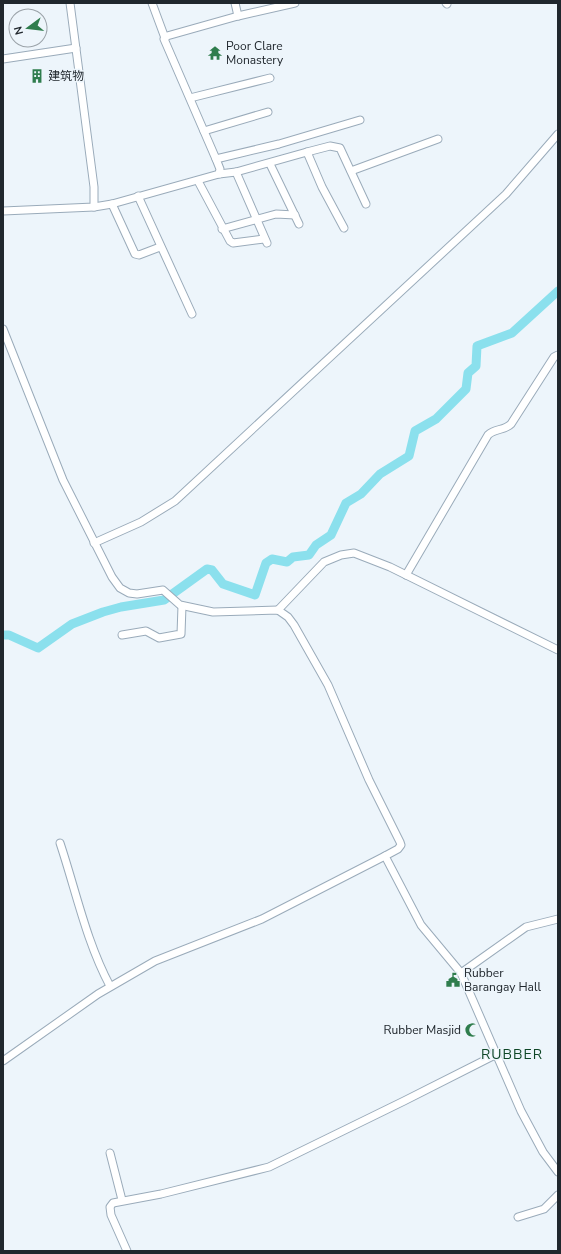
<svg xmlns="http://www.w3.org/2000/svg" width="561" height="1254" viewBox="0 0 561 1254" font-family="'Nunito Sans','Noto Sans SC',sans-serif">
	<rect width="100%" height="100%" fill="#edf5fb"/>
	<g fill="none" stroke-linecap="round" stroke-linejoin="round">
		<polyline stroke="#8be0ed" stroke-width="9" points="3,635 9,635 38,648 72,624 103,612 121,607 164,600 207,569 212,570 223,584 255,595 266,563 272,559 287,562 293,557 309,555 316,545 331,535 346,503 361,494 380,474 409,456 415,431 436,419 466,389 468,373 476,366 477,346 512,333 558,291"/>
		<defs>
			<g id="minor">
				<polyline points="70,3 94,187 94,207"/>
				<polyline points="152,3 165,38"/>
				<polyline points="235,3 238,16"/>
				<polyline points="446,3 447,4"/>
				<polyline points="3,59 76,48"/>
				<polyline points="190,98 270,78"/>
				<polyline points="204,131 268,112"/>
				<polyline points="216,159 279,144 360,120"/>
				<polyline points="270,164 299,224"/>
				<polyline points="351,171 438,139"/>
				<polyline points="236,172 267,243"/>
				<polyline points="219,174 220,169 216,159 164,39 167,36 238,16 295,3"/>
				<polyline points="198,181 230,241 233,243 264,239"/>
				<polyline points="138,196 192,314"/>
				<polyline points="112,204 135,254 139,255 160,247"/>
				<polyline points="3,211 94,207 112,204 219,174 236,172 307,152"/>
				<polyline points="344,228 322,187 307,152 330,146 340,148 366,204"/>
				<polyline points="222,229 276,214 295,215"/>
				<polyline points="3,329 63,480 112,577 120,588 129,593 137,594 163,590 180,605 213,612 278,610 288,617 294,625 328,685 369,780 400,842 401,845 398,849 385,856 421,925 461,973 521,1111 543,1152 558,1172"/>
				<polyline points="94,543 141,522 175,501 506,194 558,134"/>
				<path d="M406 575 488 435C495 428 504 431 511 424L554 357 558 355"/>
				<polyline points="278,610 324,562 341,555 354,553 390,567 558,650"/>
				<polyline points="122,635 146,631 159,638 181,634 182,606"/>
				<path d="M60 843C76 891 86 941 110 986"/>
				<polyline points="461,973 526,927 558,919"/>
				<polyline points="3,1061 98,994 155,961 262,919 385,856"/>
				<polyline points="110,1153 122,1200"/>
				<polyline points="518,1217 544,1209 558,1195"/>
				<polyline points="127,1251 111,1215 110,1207 113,1203 161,1194 269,1167 404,1101 497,1054"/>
			</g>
		</defs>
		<use href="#minor" stroke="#9aabba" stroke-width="9"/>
		<use href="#minor" stroke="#fff" stroke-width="7"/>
	</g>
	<defs>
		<symbol id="temple-bare" viewBox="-9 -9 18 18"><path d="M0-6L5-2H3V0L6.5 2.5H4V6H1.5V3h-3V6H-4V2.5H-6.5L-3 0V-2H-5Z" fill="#2f7d4d" stroke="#edf5fb" stroke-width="2.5" paint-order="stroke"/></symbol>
		<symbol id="building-bare" viewBox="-9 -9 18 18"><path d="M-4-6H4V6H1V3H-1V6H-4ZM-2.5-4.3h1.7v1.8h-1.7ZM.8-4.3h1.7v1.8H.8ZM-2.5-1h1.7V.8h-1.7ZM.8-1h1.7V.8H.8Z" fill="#2f7d4d" stroke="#edf5fb" stroke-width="2.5" paint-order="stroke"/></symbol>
		<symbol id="civic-bare" viewBox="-9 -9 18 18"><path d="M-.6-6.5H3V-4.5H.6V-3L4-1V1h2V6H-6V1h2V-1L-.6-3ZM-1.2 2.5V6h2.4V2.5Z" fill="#2f7d4d" stroke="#edf5fb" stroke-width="2.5" paint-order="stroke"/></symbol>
		<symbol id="mosque-bare" viewBox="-9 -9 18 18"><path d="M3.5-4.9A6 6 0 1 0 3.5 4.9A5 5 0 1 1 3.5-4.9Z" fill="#2f7d4d" stroke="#edf5fb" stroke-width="2.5" paint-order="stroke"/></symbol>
	</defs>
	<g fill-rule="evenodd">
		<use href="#temple-bare" x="205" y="43" width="20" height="20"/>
		<use href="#building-bare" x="27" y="66" width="20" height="20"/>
		<use href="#civic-bare" x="443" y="970" width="20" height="20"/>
		<use href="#mosque-bare" x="462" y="1020" width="20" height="20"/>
	</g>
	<g text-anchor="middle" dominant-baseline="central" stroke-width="3" stroke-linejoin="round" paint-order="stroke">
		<g font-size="12" fill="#20272d" stroke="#edf5fb" text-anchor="start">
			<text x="226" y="46">Poor Clare<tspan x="226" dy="14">Monastery</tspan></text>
			<text x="48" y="76">建筑物</text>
			<text x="464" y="973">Rubber<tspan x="464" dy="14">Barangay Hall</tspan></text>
			<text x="461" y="1030" text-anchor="end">Rubber Masjid</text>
		</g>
		<g font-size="14" letter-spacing="1" fill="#0e4626" stroke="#edf5fb">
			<text x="512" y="1054">RUBBER</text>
		</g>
	</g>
	<rect width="561" height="1254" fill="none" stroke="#20272d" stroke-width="8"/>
	<g transform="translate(28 28) rotate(255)"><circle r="19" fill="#edf5fb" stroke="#9ba3a9"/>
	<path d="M0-3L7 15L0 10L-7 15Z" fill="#2f7d4d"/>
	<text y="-6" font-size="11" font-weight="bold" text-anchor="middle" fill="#20272d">N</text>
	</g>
</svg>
